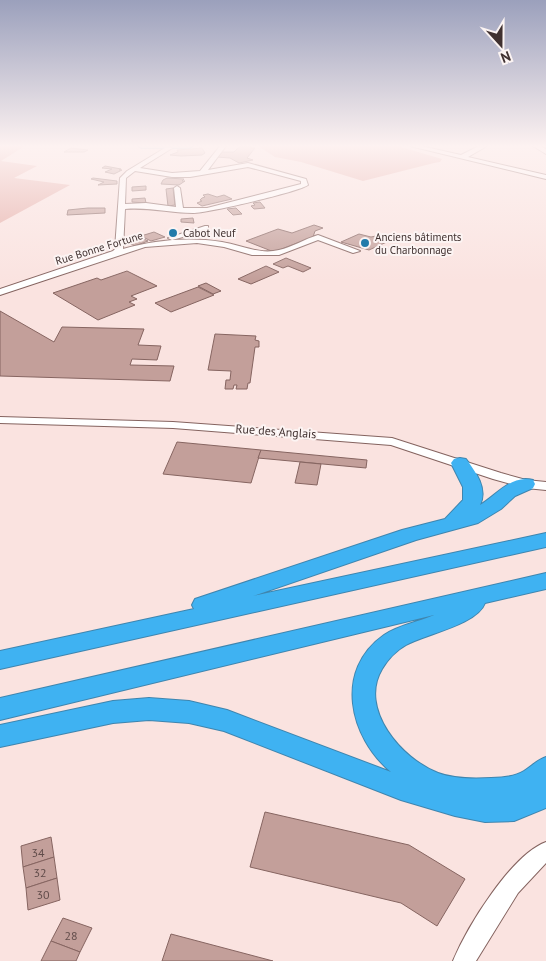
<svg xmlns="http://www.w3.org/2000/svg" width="546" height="961" viewBox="0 0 546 961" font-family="'PT Sans',sans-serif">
	<rect width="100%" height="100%" fill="#fae3e0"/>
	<g fill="#e5aea8">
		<polygon points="0,146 25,146 1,161 37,166 14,178 70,185 0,223"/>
		<polygon points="258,146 398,146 442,159 440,162 434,163 363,181 301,162 275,157"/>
	</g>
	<g fill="#c39f9a" stroke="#866561">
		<polygon points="240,146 252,146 251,148 255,148 247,158 253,160 239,163 230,158 217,157 221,152 234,152"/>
		<polygon points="71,148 88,150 84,152 64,152"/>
		<polygon points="202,148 205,153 202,155 181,156 170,155 178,152 177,150"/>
		<polygon points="105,166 121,169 119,170 122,170 114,174 105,172 112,169 102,168"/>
		<polygon points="93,178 117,181 117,184 98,185 104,182 91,179"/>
		<polygon points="167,178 184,179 182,181 185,181 179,185 161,184 163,180"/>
		<polygon points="146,186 146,190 132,191 132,187"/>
		<polygon points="173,188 175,205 168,206 166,189"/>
		<polygon points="208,194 217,197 224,195 232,199 202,206 197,203 202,201 200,200 202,198 205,197 203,195"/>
		<polygon points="145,198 146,203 132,202 132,199"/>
		<polygon points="260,202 265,208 254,209 251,206 255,205 253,203"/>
		<polygon points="88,208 105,208 105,213 67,215 68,210"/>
		<polygon points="236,208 242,214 233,215 227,209"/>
		<polygon points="193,218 194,223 181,222 181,219"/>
		<polygon points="314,225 323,228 315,231 313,237 274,252 246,241 278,229 292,233"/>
		<polygon points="154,232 165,237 151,241 141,236"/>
		<polygon points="359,234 371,237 376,236 389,241 369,250 341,242"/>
		<polygon points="135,239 144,239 148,241 135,246 127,242"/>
		<polygon points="286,258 311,268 303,272 288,266 283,268 273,264"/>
		<polygon points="266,266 279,272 251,284 238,279"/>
		<polygon points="127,271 157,286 131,296 137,299 129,302 135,305 98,320 53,293 97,278 101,280"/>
		<polygon points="206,283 221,291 213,294 198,286"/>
		<polygon points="198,287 214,295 171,312 155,303"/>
		<polygon points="0,311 54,342 62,327 144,329 138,345 161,346 157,360 132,359 130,365 174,366 170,381 0,376"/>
		<polygon points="215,334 256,336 255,340 259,341 259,347 255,347 250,383 248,383 247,389 236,389 237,385 234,385 233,389 225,389 226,380 230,380 231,371 208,370"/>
		<polygon points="177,442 261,450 251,483 163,474"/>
		<polygon points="261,450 367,460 366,468 258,458"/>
		<polygon points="300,462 321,464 317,485 295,483"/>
		<polygon points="265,812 409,845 465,879 437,926 401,903 250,867"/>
		<polygon points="51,837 54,857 23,867 21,846"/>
		<polygon points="54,857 57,878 26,888 23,867"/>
		<polygon points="57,878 60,900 28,910 26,888"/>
		<polygon points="63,918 92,928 80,952 51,941"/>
		<polygon points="171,934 273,961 162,961"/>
		<polygon points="51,941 80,952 76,961 41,961"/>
	</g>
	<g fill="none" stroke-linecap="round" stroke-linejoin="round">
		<defs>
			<g id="minor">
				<path d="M168 146 174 147 140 168 172 173 200 171 220 146H226L208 170 248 163 306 179 308 185C298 192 208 213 193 213 169 213 151 207 125 209L123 249C155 240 188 237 222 242 241 245 259 255 279 250 292 247 305 239 318 235L360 251 353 253 318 240 279 255H252L224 247 197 243 145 247 0 295V289L113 251 115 249 120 178 127 171ZM248 167 301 181V184L207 208H183L180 188 177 186 174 188 176 207 146 203 125 204 126 178 135 171 172 177H190Z"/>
				<polygon points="410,146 421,146 461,155 479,146 487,146 468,157 546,175 546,179"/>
				<polygon points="533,146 540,146 546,149 546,154"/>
				<polygon points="205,226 208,226 208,230 172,240 168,238"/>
				<polygon points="0,417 173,422 392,438 501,473 526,480 546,482 546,490 526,488 493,479 391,445 173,428 0,423"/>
				<path d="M546 842V863L518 893 476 961H453C467 927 511 855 546 842Z"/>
			</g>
			<polygon id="major" points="138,146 193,146 189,148 142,148"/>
			<g id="highway">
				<path d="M460 458 466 459C476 472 488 489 480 505 496 496 511 474 533 480L535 484 533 488 515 496 501 509 478 523 416 540 253 596 546 533V547L0 669V651L194 609 192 605 195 599 402 530 445 519 463 500V487L451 463 454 459Z"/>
				<path d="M546 573V589L485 603C477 625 425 634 406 645 397 650 388 659 382 669 358 709 402 759 438 773 454 779 475 779 491 778 502 778 514 777 524 771 532 766 537 760 546 757V808L514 821 485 822 455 816 401 800 224 731 189 723 149 720 113 723 0 747V725L113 701 149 698 189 701 227 710 391 772C349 737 334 670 384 635 399 625 418 622 434 615L0 720V698Z"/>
			</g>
		</defs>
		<use href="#minor" stroke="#84635f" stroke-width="2"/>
		<use href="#major" stroke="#3f85ae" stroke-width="2"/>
		<use href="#highway" stroke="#3f85ae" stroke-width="2"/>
		<use href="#minor" fill="#fff" fill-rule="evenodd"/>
		<use href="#major" fill="#8cd1f7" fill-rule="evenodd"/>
		<use href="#highway" fill="#3fb2f2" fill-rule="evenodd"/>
	</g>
	<linearGradient id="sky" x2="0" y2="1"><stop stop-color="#9ba0bc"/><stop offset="0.52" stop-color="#fdf2f1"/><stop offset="1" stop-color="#fdf2f1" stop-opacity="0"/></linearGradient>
	<rect width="546" height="281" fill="url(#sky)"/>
	<g fill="#237baa" stroke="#fcf4f3" stroke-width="2">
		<circle cx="173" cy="233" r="5"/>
		<circle cx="365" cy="243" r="5"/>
	</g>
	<g text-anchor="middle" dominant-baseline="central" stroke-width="4" stroke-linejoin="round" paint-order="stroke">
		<g font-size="11" fill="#403130" stroke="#fcf4f3" text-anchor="start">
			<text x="183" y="233">Cabot Neuf</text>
			<text x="375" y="237">Anciens bâtiments<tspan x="375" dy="13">du Charbonnage</tspan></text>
		</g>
		<g font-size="11" fill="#403130" stroke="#fcf4f3">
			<text transform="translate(99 248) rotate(-17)">Rue Bonne Fortune</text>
		</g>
		<g font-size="12" fill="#403130" stroke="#fcf4f3">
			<text transform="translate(276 431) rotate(4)">Rue des Anglais</text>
		</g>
		<g font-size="12" fill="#614c4a">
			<text x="38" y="852">34</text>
			<text x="40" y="872">32</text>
			<text x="43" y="894">30</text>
			<text x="71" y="935">28</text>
		</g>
	</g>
	<g transform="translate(501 45) rotate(159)" stroke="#fcf4f3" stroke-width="4" paint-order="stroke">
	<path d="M0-4L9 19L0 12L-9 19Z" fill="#403130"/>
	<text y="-8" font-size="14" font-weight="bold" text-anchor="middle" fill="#403130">N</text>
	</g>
</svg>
